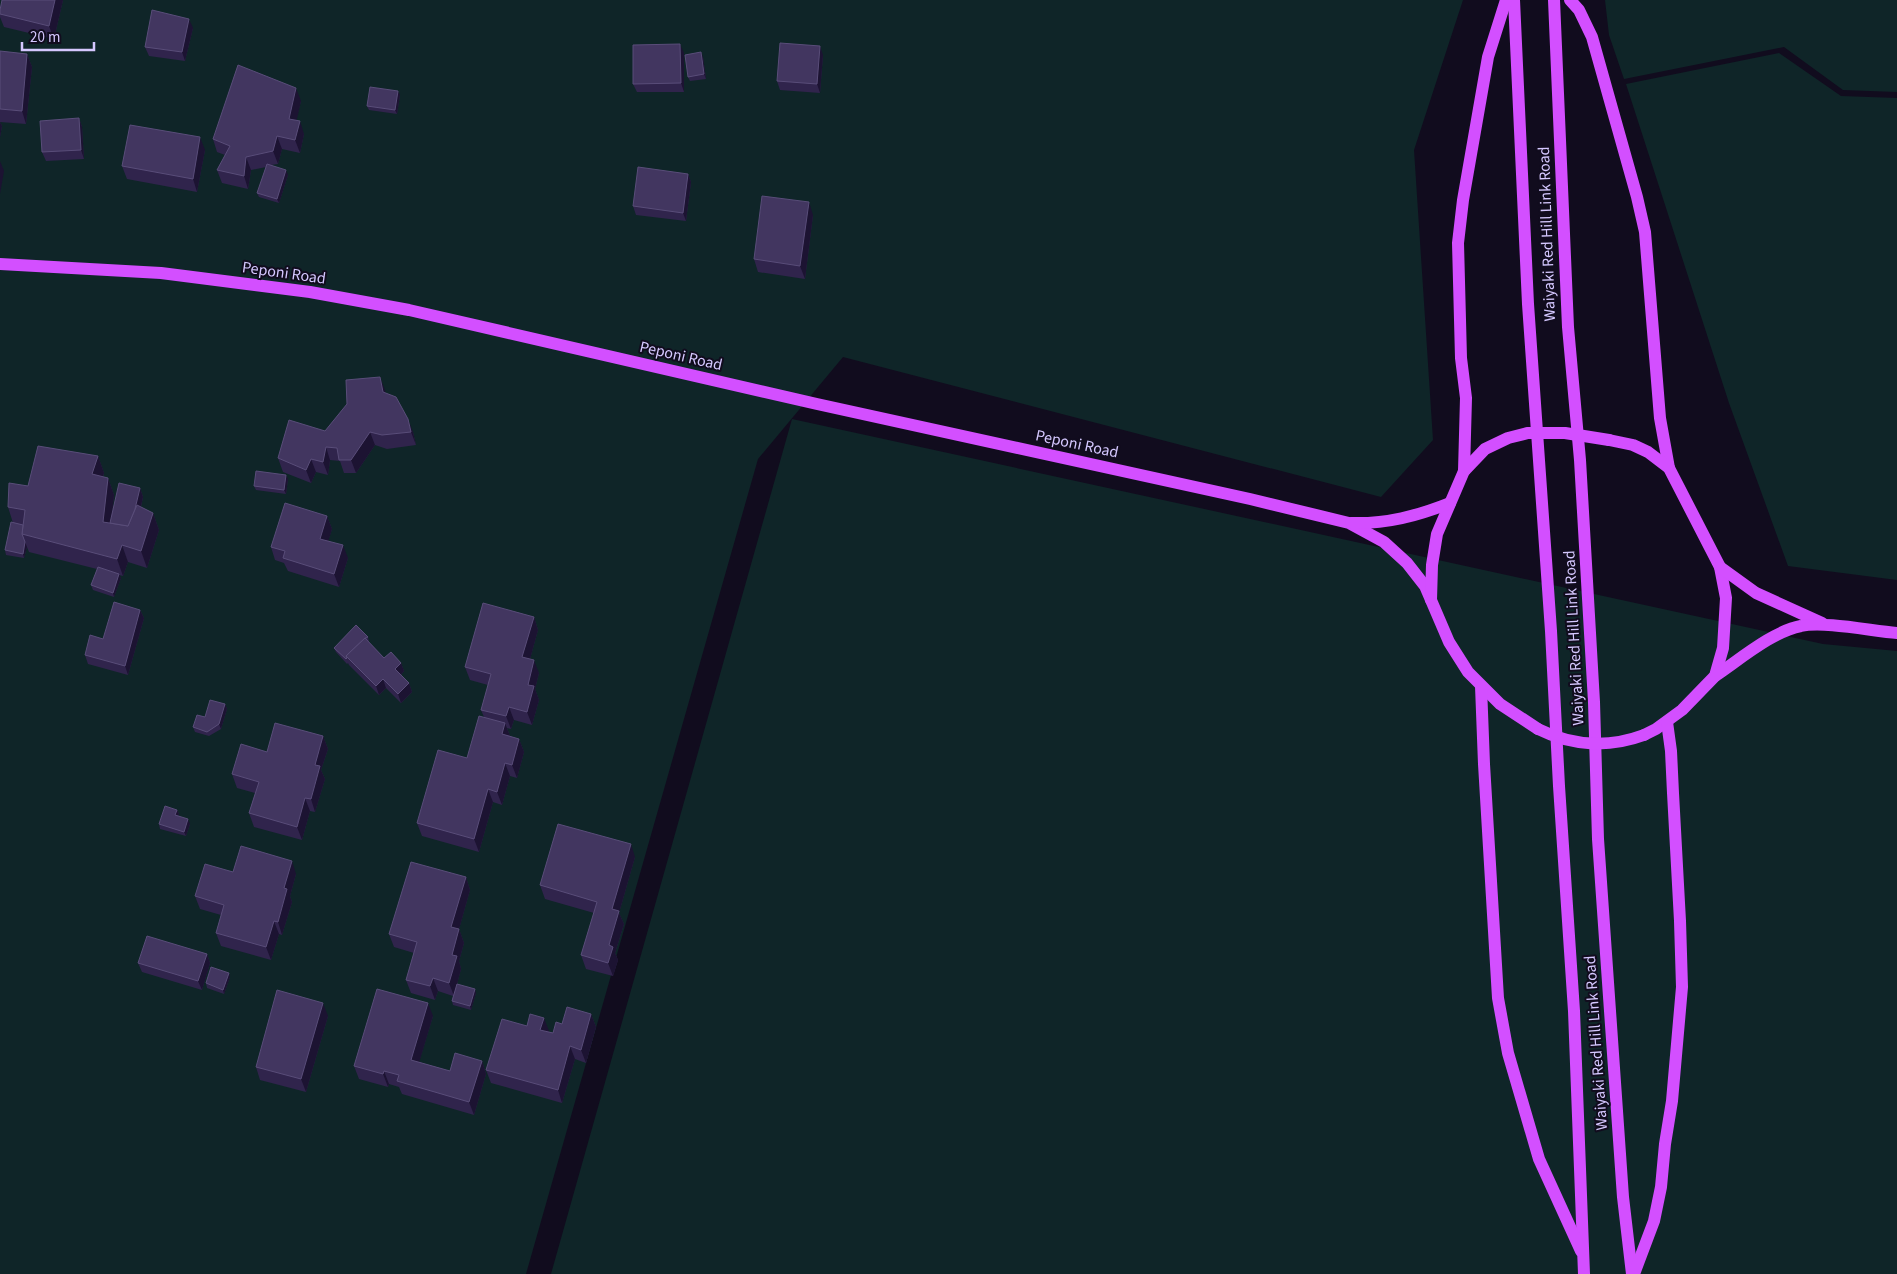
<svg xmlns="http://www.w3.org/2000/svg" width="1897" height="1274" viewBox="0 0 1897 1274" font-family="'Source Sans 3',sans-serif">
	<rect width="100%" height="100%" fill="#110c1e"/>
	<g fill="#0f2528">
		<polygon points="0,0 1463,0 1414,150 1433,440 1381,497 843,357 758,459 526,1274 0,1274"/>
		<polygon points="1605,0 1897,0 1897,92 1843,90 1784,47 1624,79 1609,35"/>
		<polygon points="1779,53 1841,96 1897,98 1897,580 1788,566 1729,403 1626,84"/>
		<polygon points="792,419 1823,644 1897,651 1897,1274 551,1274"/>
	</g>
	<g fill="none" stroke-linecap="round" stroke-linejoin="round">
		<g stroke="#d34fff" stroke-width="12">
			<polyline points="1514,0 1528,304 1551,631 1559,786 1574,1011 1584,1274"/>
			<polyline points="1554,0 1568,327 1580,460 1594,702 1598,839 1623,1197 1632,1274"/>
			<polyline points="1570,0 1579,10 1592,37 1637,197 1645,232 1660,418 1669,468"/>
			<polyline points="0,264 161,273 310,292 409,310 817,404 1250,499 1349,523 1384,542 1407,563 1425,586 1431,600"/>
			<polyline points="1528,433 1508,438 1485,449 1464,471 1437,534 1432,565 1431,600 1449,642 1468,672 1500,704 1538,729"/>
			<polyline points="1609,440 1633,445 1648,452 1669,468 1720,567 1726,598 1723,648 1715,676 1682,710 1656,729 1644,735"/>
			<polyline points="1464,471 1466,398 1461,358 1458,243 1463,200 1488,57 1506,0"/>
			<path d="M1351 523C1387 524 1417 516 1450 503"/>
			<polyline points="1720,567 1756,593 1822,623"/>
			<path d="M1715 676C1739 660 1773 631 1801 626 1824 621 1872 631 1897 633"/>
			<polyline points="1481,686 1484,764 1498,998 1508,1053 1539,1159 1581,1251"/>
			<polyline points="1634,1274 1654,1221 1661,1187 1665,1144 1672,1101 1682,987 1680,921 1673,793 1671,751 1667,722"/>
		</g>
		<g stroke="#d34fff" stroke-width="12">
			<polyline points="1528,433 1565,433 1609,440"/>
			<path d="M1538 729C1572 746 1609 748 1644 735"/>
		</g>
	</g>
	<g fill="#30244c">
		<polygon points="63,0 54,39 4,27 0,17 0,10"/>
		<polygon points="193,28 185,61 149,56 145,47"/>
		<polygon points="0,51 27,54 32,67 26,124 0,122 2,126 0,137"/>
		<polygon points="684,53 684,92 637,92 633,84"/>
		<polygon points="823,55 820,93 780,90 777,81"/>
		<polygon points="703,57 706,79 690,81 688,77"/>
		<polygon points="400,95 397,114 369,110 367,106"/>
		<polygon points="301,101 296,120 304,134 300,153 282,149 278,164 271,165 288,175 279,203 259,197 257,193 266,167 251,170 248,189 222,183 217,170 225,155 217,152 213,139"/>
		<polygon points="79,118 82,127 84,159 46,161 42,152"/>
		<polygon points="205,150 197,192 127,179 122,166"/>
		<polygon points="688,174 691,182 686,221 636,215 633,206"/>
		<polygon points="813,215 805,279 758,272 754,259"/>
		<polygon points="380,377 385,393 413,432 416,445 387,449 375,445 356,473 344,473 340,461 330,460 328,475 316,472 311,483 283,472 278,458 325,431"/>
		<polygon points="98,456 104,473 103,477 108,478 114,495 112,513 140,488 143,497 141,507 153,513 159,530 147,568 128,562 123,576 119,575 121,578 114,597 93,590 91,585 97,569 29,552 27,547 24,558 6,555 5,550 13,523 8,507 28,486"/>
		<polygon points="288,479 286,494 256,490 254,486"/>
		<polygon points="327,516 332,529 328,541 348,558 339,587 288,571 284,563 275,560 271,547"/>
		<polygon points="140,610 144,618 128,675 88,664 85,655 103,639"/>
		<polygon points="534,617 538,630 530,659 539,673 535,689 539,700 532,725 514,720 511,729 507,728 510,736 519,739 524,752 517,778 510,776 502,805 493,802 479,852 422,836 417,823 467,758 484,717 481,710 488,685 470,680 465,667"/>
		<polygon points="368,637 369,642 384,658 401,663 404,671 401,675 409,683 412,692 401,703 386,688 379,695 349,665 348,663 347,664 336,652 334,648"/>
		<polygon points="225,704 227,709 221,729 209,736 195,732 193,727 205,717"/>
		<polygon points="323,736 328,749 321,770 325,779 315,812 310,811 302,840 254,827 249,813 255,793 237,788 232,774 267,752"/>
		<polygon points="177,810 179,814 178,816 190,824 186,836 160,829 159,824"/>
		<polygon points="635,857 619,913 624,924 615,953 618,960 613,976 586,969 581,955 594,913 545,899 540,885"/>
		<polygon points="233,872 296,874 290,896 292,902 282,935 279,934 271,960 221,946 216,933 221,915 200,909 195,896"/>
		<polygon points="466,877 470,890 459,929 464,943 459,961 461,969 457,984 476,993 471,1010 453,1005 452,1001 453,996 438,991 435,1000 411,993 406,980 414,953 394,947 389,934"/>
		<polygon points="207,954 210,963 202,990 142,972 138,963"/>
		<polygon points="230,977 224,994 207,988 206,983"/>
		<polygon points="591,1014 596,1027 586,1063 575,1059 562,1103 491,1083 486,1070 549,1031 548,1032 553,1033 562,1024"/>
		<polygon points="328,1016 306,1092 260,1080 256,1067"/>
		<polygon points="433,1016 419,1062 450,1071 482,1061 486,1074 474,1115 402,1094 399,1087 389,1084 388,1087 359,1079 354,1066"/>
	</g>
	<g fill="#1c1332">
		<polygon points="55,0 63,0 54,39 49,26"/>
		<polygon points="189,19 193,28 185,61 182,52"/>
		<polygon points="680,44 684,53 684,92 681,83"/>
		<polygon points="820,46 823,55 820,93 817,84"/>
		<polygon points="701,52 703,57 706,79 704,74"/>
		<polygon points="27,54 32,67 26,124 22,111"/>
		<polygon points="296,88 301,101 294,132 289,119"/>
		<polygon points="398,91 400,95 397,114 395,110"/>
		<polygon points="79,118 82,127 84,159 81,150"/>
		<polygon points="300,121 304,134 300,153 295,140"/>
		<polygon points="0,122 2,126 0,137"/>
		<polygon points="277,136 282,149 278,164 273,151"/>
		<polygon points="200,137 205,150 197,192 193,179"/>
		<polygon points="246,157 251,170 248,189 244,176"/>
		<polygon points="0,161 4,171 0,194"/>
		<polygon points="286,170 288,175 279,203 277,199"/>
		<polygon points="688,174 691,182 686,221 683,213"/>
		<polygon points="809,202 813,215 805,279 800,266"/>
		<polygon points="380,377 385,390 388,406 383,392"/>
		<polygon points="408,419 413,432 416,445 411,432"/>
		<polygon points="370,432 375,445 356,473 351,460"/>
		<polygon points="326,447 330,460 328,475 323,462"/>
		<polygon points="98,456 104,473 98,491 92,474"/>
		<polygon points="311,459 316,472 311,483 306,470"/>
		<polygon points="286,475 288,479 286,494 284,490"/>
		<polygon points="108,478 114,495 111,525 103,522"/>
		<polygon points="140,488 143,497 134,538 130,529"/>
		<polygon points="153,513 159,530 147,568 141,551"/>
		<polygon points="327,516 332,529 325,552 320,539"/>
		<polygon points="25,542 27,547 24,558 23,554"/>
		<polygon points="122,545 128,562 123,576 117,559"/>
		<polygon points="343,545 348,558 339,587 334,574"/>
		<polygon points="119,574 121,578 114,597 113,593"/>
		<polygon points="140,610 144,618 128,675 125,666"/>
		<polygon points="534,617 538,630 527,670 522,657"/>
		<polygon points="534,660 539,673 535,689 539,700 532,725 527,712 528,685"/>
		<polygon points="401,663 404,671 398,678 395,669"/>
		<polygon points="383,679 386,688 379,695 376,686"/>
		<polygon points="409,683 412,692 401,703 398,694"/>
		<polygon points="225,704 227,709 221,729 219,724"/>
		<polygon points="509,707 514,720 511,729 506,716"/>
		<polygon points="505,723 510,736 502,734"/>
		<polygon points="323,736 328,749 321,770 325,779 315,812 311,799 315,765"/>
		<polygon points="519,739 524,752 517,778 512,765"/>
		<polygon points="505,763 510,776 502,805 497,792"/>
		<polygon points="488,789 493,802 479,852 474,839"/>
		<polygon points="305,798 310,811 302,840 297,827"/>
		<polygon points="177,810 179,814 177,820 175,815"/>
		<polygon points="188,819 190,824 186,836 184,832"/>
		<polygon points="631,844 635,857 619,913 624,924 615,953 618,960 613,976 608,963 612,909"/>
		<polygon points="292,861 296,874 290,896 292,902 282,935 278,922 284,888"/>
		<polygon points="466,877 470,890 456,940 451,927"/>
		<polygon points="274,921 279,934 271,960 266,947"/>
		<polygon points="459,929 464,943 459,961 461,969 454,996 449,983 452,955"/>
		<polygon points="207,954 210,963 202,990 198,981"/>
		<polygon points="229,973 230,977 224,994 223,990"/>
		<polygon points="433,978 438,991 435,1000 430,986"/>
		<polygon points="475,989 476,993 471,1010 470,1006"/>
		<polygon points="323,1003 328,1016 306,1092 301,1079"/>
		<polygon points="428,1003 433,1016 416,1073 411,1060"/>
		<polygon points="591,1014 596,1027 586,1063 581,1050"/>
		<polygon points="544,1018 549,1031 545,1043 540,1030"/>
		<polygon points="570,1046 575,1059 562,1103 558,1090"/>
		<polygon points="482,1061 486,1074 474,1115 469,1102"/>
		<polygon points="384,1071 389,1084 388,1087 383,1074"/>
	</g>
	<g fill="#423660" stroke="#594d79">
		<polygon points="2,0 55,0 49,26 0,14 0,10"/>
		<polygon points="152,10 189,19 182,52 145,47"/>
		<polygon points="780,43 820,46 817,84 777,81"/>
		<polygon points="680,44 681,83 633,84 633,45"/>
		<polygon points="0,51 27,54 22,111 0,109"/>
		<polygon points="701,52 704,74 688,77 685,55"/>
		<polygon points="238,65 296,88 289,119 300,121 295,140 277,136 273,151 246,157 244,176 217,170 230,146 213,139"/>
		<polygon points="370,87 398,91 395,110 367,106"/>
		<polygon points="79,118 81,150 42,152 40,121"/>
		<polygon points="130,125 200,137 193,179 122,166"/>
		<polygon points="267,164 286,170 277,199 257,193"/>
		<polygon points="638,167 688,174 683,213 633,206"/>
		<polygon points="762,196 809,202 800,266 754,259"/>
		<polygon points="380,377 383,392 396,397 408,419 411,432 382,435 370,432 351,460 339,460 337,448 326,447 323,462 311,459 306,470 278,458 289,420 325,431 347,404 346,380"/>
		<polygon points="38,446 98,456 92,474 108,478 103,522 128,526 137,505 153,513 141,551 122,545 117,559 22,534 25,510 8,507 9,483 28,486"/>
		<polygon points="256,471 286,475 284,490 254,486"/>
		<polygon points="119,483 140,488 135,509 128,526 110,523"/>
		<polygon points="285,503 327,516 320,539 343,545 334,574 283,558 285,551 271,547"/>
		<polygon points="11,522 23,525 22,534 25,542 23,554 5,550"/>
		<polygon points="98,567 119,574 113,593 91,585"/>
		<polygon points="114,602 140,610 125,666 85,655 90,635 103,639"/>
		<polygon points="483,603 534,617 522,657 534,660 528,685 534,686 527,712 509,707 506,716 481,710 491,674 465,667"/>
		<polygon points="356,625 368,637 366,638 365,638 346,656 347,658 346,659 334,648"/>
		<polygon points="365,638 384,658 391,652 401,663 395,669 409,683 398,694 383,679 376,686 346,656"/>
		<polygon points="210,700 225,704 219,724 207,732 193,727 197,715 205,717"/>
		<polygon points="479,716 505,723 502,734 519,739 512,765 505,763 497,792 488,789 474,839 417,823 438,750 467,758"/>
		<polygon points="275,723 323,736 315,765 320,766 311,799 305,798 297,827 249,813 259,782 232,774 241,744 267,752"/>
		<polygon points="165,806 177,810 175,815 188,819 184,832 159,824"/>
		<polygon points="558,824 631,844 612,909 619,911 609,945 613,947 608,963 581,955 597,902 540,885"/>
		<polygon points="241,846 292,861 284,888 287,889 278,922 274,921 266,947 216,933 224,905 195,896 205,864 233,872"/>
		<polygon points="411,862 466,877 451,927 459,929 452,955 457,956 449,983 433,978 430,986 406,980 417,942 389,934"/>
		<polygon points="147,936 207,954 198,981 138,963"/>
		<polygon points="211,967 229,973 223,990 206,983"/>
		<polygon points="457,984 475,989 470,1006 452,1001"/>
		<polygon points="377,989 428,1003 411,1060 450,1071 455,1053 482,1061 469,1102 397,1081 399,1075 384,1071 383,1074 354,1066"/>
		<polygon points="277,990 323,1003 301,1079 256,1067"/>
		<polygon points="567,1007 591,1014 581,1050 570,1046 558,1090 486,1070 502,1019 527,1026 530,1014 544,1018 540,1030 553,1033 556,1022 562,1024"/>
	</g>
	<g text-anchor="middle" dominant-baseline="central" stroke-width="4" stroke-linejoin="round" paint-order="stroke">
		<g font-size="16" fill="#d5c8ff" stroke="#110c1e">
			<text transform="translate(1547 234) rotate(-92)">Waiyaki Red Hill Link Road</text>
			<text transform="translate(284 273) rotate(8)">Peponi Road</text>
			<text transform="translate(681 356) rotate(13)">Peponi Road</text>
			<text transform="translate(1077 444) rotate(12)">Peponi Road</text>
			<text transform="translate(1574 638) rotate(-93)">Waiyaki Red Hill Link Road</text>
			<text transform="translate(1596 1043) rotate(-94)">Waiyaki Red Hill Link Road</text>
		</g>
	</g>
	<path d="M22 42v8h72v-8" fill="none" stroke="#d5c8ff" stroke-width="2.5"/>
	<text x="30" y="42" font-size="15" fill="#d5c8ff" stroke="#110c1e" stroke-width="4" paint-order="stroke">20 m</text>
</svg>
